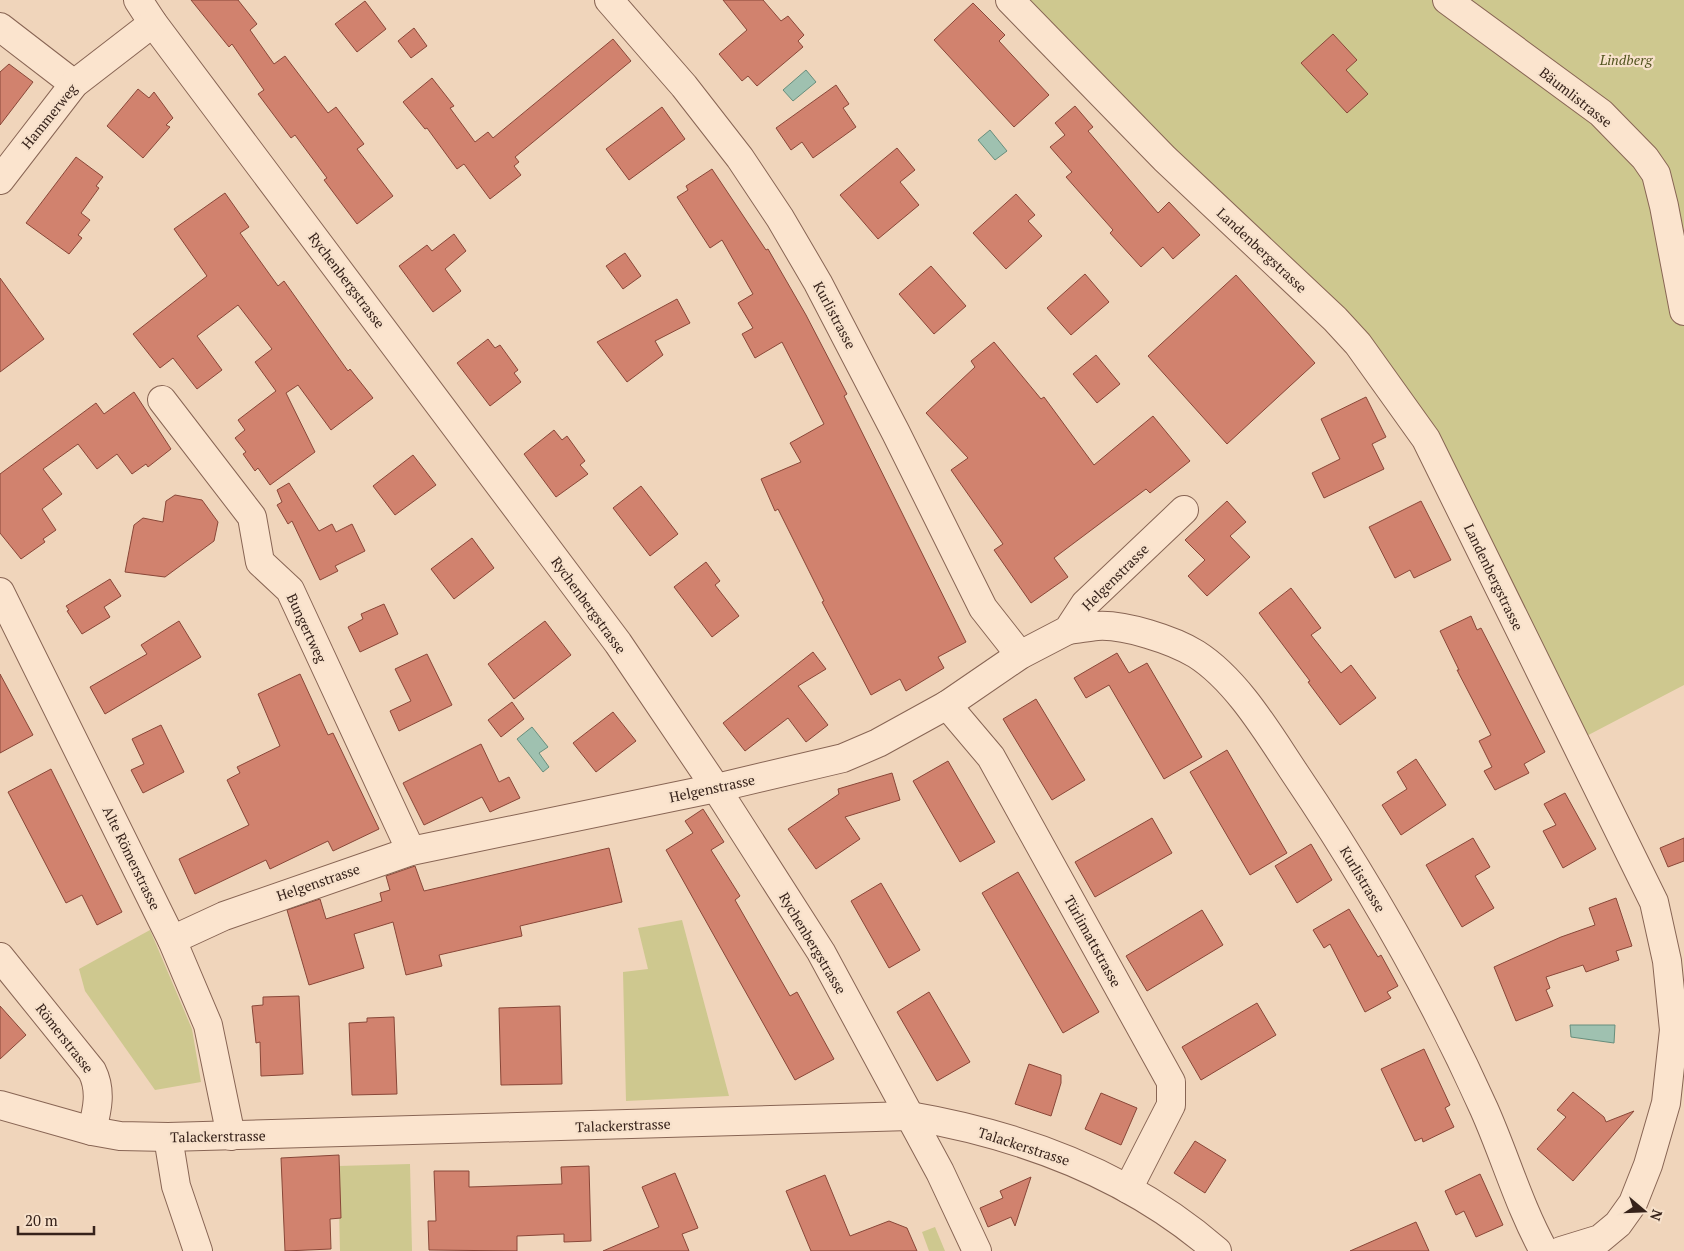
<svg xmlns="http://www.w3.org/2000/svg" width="1684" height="1251" viewBox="0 0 1684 1251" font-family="'PT Serif',serif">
	<rect width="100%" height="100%" fill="#f0d5bb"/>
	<g fill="#cec88f">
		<polygon points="1010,0 1684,0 1684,685 1575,742 1426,439 1358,344"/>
		<polygon points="682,920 729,1096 626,1101 623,972 648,969 638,928"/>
		<polygon points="150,930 192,1029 201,1082 155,1090 85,991 79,969"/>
		<polygon points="410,1164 412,1251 340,1251 338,1166"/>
		<polygon points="935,1227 945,1251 929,1251 922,1232"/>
	</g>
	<g fill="#9fc1b0" stroke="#678e7c">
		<polygon points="806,70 816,82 793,101 783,90"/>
		<polygon points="990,130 1007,151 995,160 978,140"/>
		<polygon points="532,727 548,747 539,753 549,767 543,772 517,739"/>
		<polygon points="1570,1025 1615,1025 1614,1043 1571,1037"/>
	</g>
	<g fill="#d1826e" stroke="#894738">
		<polygon points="191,0 238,0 257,24 250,30 274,64 285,56 328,113 336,107 364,144 357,149 393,196 357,224 324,180 327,178 295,135 291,138 258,94 264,90 232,44 229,47"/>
		<polygon points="723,0 763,0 781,21 788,16 804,35 798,41 803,47 757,86 748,76 742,81 719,54 747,30"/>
		<polygon points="365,1 386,29 357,52 335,24"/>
		<polygon points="973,3 1005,35 999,41 1049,95 1014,127 934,40"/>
		<polygon points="414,28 427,46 411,58 398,41"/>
		<polygon points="1333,34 1357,60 1346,70 1368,94 1347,113 1301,63"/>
		<polygon points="613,39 631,61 515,157 519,162 514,166 521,175 490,199 464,164 457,169 427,128 425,129 403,102 432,78 454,106 450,108 475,142 488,132 493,138"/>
		<polygon points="9,64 33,82 0,125 0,72"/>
		<polygon points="836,85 849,104 843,108 856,127 813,158 802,142 791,150 776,128"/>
		<polygon points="138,89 149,98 154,92 173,118 166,125 170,127 143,158 107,126"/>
		<polygon points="1075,106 1093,127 1088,131 1158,213 1169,202 1200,235 1173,259 1163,247 1141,267 1110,233 1113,230 1066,177 1072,172 1050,147 1065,135 1055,123"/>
		<polygon points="662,107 685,139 629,180 606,149"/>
		<polygon points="897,148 915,170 900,182 919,205 878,239 840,195"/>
		<polygon points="76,157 103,177 96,186 99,188 81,213 90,220 78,235 82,238 69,254 26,223"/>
		<polygon points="712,169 766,250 768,249 806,315 847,394 844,396 966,642 938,657 944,668 906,691 900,679 871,695 822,602 824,601 778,509 775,511 761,479 801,462 790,443 824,424 782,342 755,358 742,334 753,328 738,303 753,294 722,240 710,248 677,197 688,190 686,186"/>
		<polygon points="225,193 249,227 240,233 278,286 284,281 348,371 350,369 373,398 331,430 298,385 286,393 315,452 270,485 258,468 255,471 243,454 246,452 235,438 245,430 238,420 276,391 255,362 272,349 238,305 197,336 222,370 197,389 173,358 160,368 133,334 207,276 174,229"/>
		<polygon points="1016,194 1035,215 1028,221 1042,236 1006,269 973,233"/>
		<polygon points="454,234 466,251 445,269 461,291 433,312 399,266 427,245 432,251"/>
		<polygon points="625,253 641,276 623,289 606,266"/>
		<polygon points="931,266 966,306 934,334 899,294"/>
		<polygon points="1085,274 1109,302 1071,335 1047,308"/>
		<polygon points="1236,275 1315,363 1227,444 1148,356"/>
		<polygon points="0,278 44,339 0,372"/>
		<polygon points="677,299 690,323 655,341 663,355 627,382 597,342"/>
		<polygon points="488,339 495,348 500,345 518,370 514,373 521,382 490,406 457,363"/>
		<polygon points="994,342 1041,399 1044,397 1094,465 1153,416 1190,461 1150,493 1146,489 1054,558 1068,577 1031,603 994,550 1003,544 951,470 968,458 926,413 975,367 971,361"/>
		<polygon points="1096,355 1120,384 1097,403 1073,374"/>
		<polygon points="134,392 171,449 148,467 146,464 132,474 117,454 97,469 78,444 43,469 62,494 42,509 56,530 43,539 45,542 21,559 0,533 0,474 96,403 104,414"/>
		<polygon points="1366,397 1386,437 1372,444 1384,469 1324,498 1312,473 1340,459 1321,419"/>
		<polygon points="554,430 562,440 567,436 585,461 580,465 588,474 556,497 524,454"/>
		<polygon points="413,455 436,485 395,515 373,486"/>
		<polygon points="289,483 319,531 332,524 336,532 352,524 365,551 335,566 338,571 320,580 292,521 288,524 277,505 282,502 277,490"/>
		<polygon points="641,486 678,534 650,556 613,508"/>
		<polygon points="175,495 202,500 218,522 214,541 165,577 125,572 134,525 143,518 163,522 166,501"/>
		<polygon points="1227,501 1246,522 1230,536 1250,557 1207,596 1188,576 1205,560 1185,540"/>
		<polygon points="1421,501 1451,560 1414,578 1410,570 1395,578 1369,527"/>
		<polygon points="472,538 494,568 454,599 431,569"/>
		<polygon points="706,562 720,581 715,585 739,616 712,637 674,587"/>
		<polygon points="110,579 121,596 104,607 110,617 82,634 67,611 69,610 66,606"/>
		<polygon points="1291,588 1321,628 1311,635 1341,673 1351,665 1376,698 1340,725 1308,682 1310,681 1259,613"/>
		<polygon points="384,604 398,634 360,652 348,627 363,619 361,614"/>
		<polygon points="1471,616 1477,630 1481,628 1545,752 1524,764 1529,773 1495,790 1484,771 1492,767 1479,741 1491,735 1457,670 1459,670 1440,631"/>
		<polygon points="179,621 201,657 105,714 90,687 147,654 141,645"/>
		<polygon points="545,621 571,655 514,699 488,664"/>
		<polygon points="813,652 826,669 798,686 828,725 806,742 788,718 745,751 723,723"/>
		<polygon points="1117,653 1129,673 1147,663 1202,757 1164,779 1109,685 1086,698 1074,678"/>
		<polygon points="427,654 452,705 399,731 390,711 411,701 395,669"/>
		<polygon points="0,674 33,735 0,753"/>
		<polygon points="300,674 328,735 333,733 379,829 333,851 328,841 270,869 266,860 195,894 179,859 249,825 227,780 240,773 237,767 280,746 258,694"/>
		<polygon points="1036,699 1085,780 1052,800 1003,719"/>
		<polygon points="512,702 524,719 501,737 488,720"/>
		<polygon points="613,712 636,741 596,772 573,743"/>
		<polygon points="161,725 184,772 143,793 131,770 144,764 132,739"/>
		<polygon points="481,744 499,782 509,777 520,798 490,812 482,797 424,825 403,783"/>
		<polygon points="1227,750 1287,853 1250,875 1190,772"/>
		<polygon points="1416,759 1446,805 1401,835 1382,805 1407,789 1397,772"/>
		<polygon points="948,761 995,842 960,862 913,781"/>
		<polygon points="51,769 122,912 97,925 82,895 66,903 8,792"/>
		<polygon points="892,773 900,800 845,817 860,839 816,869 788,829 839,794 838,789"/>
		<polygon points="1565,793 1596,849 1563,868 1543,831 1556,825 1544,804"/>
		<polygon points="703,809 724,842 711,850 740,896 735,900 790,996 797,992 834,1059 795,1080 666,850 693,833 685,821"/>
		<polygon points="1152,818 1172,853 1095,897 1075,862"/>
		<polygon points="1473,838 1490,867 1475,876 1494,908 1462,927 1426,865"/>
		<polygon points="1684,838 1684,861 1668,867 1660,848"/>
		<polygon points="1311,844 1332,880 1297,903 1275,866"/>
		<polygon points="609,848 622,902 520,926 522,936 439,955 442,966 406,975 393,922 354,934 364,968 309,985 287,910 320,899 326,919 382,901 380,893 390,890 386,876 415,866 424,891"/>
		<polygon points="1018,872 1099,1012 1063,1033 982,893"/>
		<polygon points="881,883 920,950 889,968 851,901"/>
		<polygon points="1616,898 1632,946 1616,951 1619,960 1586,972 1583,965 1546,977 1550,988 1546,990 1553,1006 1516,1021 1494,967 1561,937 1595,925 1589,908"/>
		<polygon points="1349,909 1378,957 1381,955 1398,986 1387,992 1391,998 1365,1012 1330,944 1324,948 1313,930"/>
		<polygon points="1202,910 1223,945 1147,991 1126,956"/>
		<polygon points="929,992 970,1062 937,1081 897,1012"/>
		<polygon points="299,996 303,1074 261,1076 260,1042 256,1043 252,1006 263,1005 263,997"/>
		<polygon points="1257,1003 1276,1035 1201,1080 1182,1047"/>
		<polygon points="0,1006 26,1035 0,1059"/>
		<polygon points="560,1006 562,1084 501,1085 499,1008"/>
		<polygon points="394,1017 397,1094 352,1095 349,1023 367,1022 367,1018"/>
		<polygon points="1424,1049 1450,1105 1445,1108 1454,1127 1423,1142 1422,1138 1415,1141 1381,1069"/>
		<polygon points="1029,1064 1061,1075 1061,1083 1051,1116 1015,1104"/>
		<polygon points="1573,1092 1604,1117 1606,1122 1634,1111 1573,1181 1537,1149 1566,1117 1557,1110"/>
		<polygon points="1101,1093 1137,1108 1121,1145 1085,1129"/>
		<polygon points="1195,1141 1226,1160 1205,1193 1174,1173"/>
		<polygon points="339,1155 341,1218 330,1219 331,1249 285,1251 281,1158"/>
		<polygon points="589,1166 591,1241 564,1242 564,1234 517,1236 517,1251 429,1250 428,1221 436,1221 434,1171 469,1171 469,1187 562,1184 561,1167"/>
		<polygon points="675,1173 698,1228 682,1234 689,1251 603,1251 659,1227 642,1187"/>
		<polygon points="1480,1174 1503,1225 1476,1237 1464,1211 1456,1215 1445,1191"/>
		<polygon points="825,1175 850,1236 889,1221 907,1228 917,1251 811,1251 786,1191"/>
		<polygon points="1031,1177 1015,1226 1011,1217 988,1227 980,1208 1003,1198 1000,1191"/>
		<polygon points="1416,1222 1429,1251 1350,1251"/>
	</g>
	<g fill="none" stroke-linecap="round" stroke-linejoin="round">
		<defs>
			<g id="minor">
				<polyline points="138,0 153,23 618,643 716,788 821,952 940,1172 977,1251"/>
				<polyline points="609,0 684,86 740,158 780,218 818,283 896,433 983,608 1020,655"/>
				<polyline points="1010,0 1165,159 1335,319 1358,344 1426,439 1654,902 1667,961 1674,1030 1666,1103 1648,1165 1633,1203 1618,1224 1600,1239 1561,1251"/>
				<polyline points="1447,0 1601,113 1645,158 1656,174 1664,206 1684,311"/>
				<polyline points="0,27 74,84"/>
				<polyline points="0,180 74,84 153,23"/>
				<polyline points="162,400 252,517 260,562 290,590 411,851"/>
				<polyline points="0,592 172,940 208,1025 231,1136"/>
				<path d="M1068 630C1078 629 1087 627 1097 626 1124 624 1173 640 1196 654 1237 680 1268 733 1294 772 1367 880 1431 991 1484 1109 1505 1156 1519 1206 1544 1251"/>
				<polyline points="947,705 991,757 1171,1082 1171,1105 1128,1189"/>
				<polyline points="172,940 224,916 411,851 716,788 843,758 878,743 947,705 1020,655 1068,630 1085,604 1184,510"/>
				<path d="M0 957 92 1071C102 1091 97 1110 92 1131"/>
				<path d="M0 1105 92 1131 120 1136 168 1137 910 1116C1021 1135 1131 1176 1217 1251"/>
				<polyline points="168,1137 176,1186 198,1251"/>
			</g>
		</defs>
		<use href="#minor" stroke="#886554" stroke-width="30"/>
		<use href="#minor" stroke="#fbe4ce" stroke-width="28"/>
	</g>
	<g text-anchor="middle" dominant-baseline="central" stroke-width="4.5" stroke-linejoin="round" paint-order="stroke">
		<g font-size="14" font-style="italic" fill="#52541f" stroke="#f7e1cb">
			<text x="1626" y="59">Lindberg</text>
		</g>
		<g font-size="14" fill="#36221a" stroke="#f7e1cb">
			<text transform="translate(1576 97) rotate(38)">Bäumlistrasse</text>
			<text transform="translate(49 116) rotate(-51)">Hammerweg</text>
			<text transform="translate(1262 250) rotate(43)">Landenbergstrasse</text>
			<text transform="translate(347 280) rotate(53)">Rychenbergstrasse</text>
			<text transform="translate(835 315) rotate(62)">Kurlistrasse</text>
			<text transform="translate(1115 577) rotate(-45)">Helgenstrasse</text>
			<text transform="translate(1494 577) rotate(64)">Landenbergstrasse</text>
			<text transform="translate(589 605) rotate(54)">Rychenbergstrasse</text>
			<text transform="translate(307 628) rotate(65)">Bungertweg</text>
			<text transform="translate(712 788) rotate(-12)">Helgenstrasse</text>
			<text transform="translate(132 858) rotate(64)">Alte Römerstrasse</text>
			<text transform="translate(1363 879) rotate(59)">Kurlistrasse</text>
			<text transform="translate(318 882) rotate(-19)">Helgenstrasse</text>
			<text transform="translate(1093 941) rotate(61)">Türlimattstrasse</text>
			<text transform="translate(813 943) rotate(59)">Rychenbergstrasse</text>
			<text transform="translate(65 1038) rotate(52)">Römerstrasse</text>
			<text transform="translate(623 1125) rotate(-2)">Talackerstrasse</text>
			<text transform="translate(218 1136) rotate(-1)">Talackerstrasse</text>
			<text transform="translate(1024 1146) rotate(18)">Talackerstrasse</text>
		</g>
	</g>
	<g transform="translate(1644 1211) rotate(109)" stroke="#f7e1cb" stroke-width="4" paint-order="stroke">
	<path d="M0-4L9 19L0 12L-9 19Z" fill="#36221a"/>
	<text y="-8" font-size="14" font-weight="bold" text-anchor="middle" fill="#36221a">N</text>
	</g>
	<path d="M18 1226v8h76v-8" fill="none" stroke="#36221a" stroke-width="2.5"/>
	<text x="25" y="1226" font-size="15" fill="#36221a" stroke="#f7e1cb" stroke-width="4" paint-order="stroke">20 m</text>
</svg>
